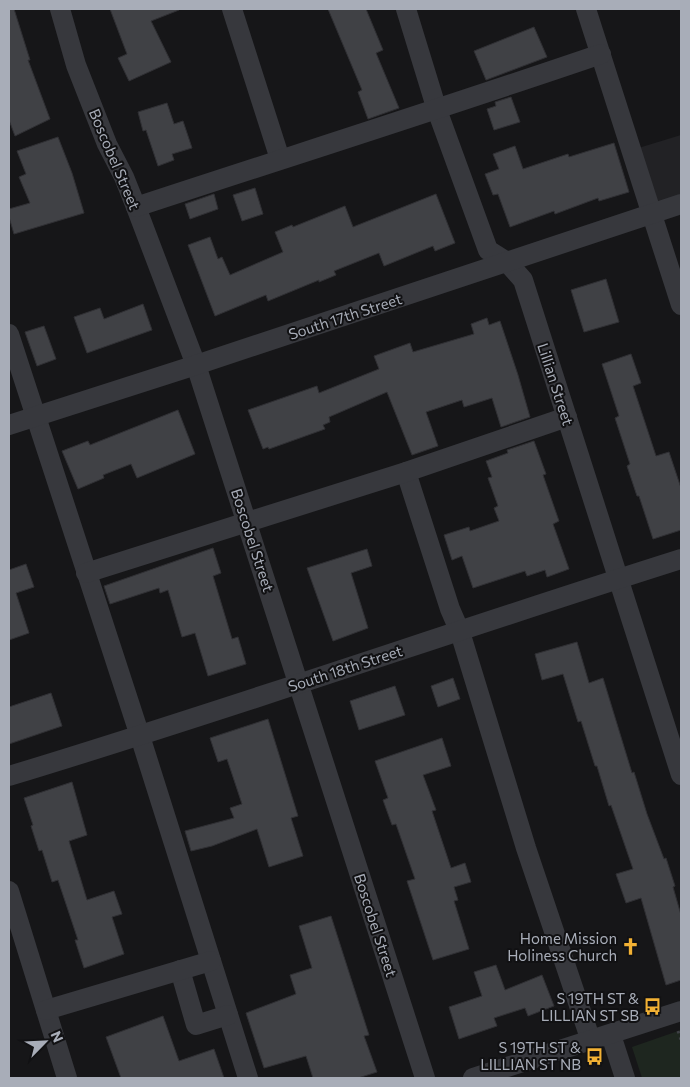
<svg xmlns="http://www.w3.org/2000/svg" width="690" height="1087" viewBox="0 0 690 1087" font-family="Commissioner,sans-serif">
	<rect width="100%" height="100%" fill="#161618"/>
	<polygon fill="#222225" points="681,135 681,204 652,213 632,150"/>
	<polygon fill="#1e261f" points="681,1030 681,1078 642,1078 632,1047"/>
	<g fill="#404145" stroke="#303034">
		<polygon points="9,9 14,9 30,60 28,60 50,119 15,136 9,120"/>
		<polygon points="110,9 179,9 179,10 151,21 171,62 129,81 118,58 127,54"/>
		<polygon points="328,9 366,9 383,50 376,53 399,108 368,119 358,92 362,90"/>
		<polygon points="534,27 547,57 486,80 474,51"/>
		<polygon points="511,97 520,122 494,130 487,109 496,106 495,102"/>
		<polygon points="167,103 174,124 183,121 192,148 172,154 174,160 158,166 146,130 143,131 138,112"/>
		<polygon points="58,137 72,173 84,213 14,234 9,217 9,209 30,203 19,177 26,174 17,151"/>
		<polygon points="614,143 629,192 599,201 598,198 555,214 554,211 510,227 498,194 493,195 485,174 499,169 493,154 515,146 523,169 568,154 569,157"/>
		<polygon points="255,188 263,214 242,221 233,195"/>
		<polygon points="214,194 218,209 190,219 185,204"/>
		<polygon points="436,194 455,243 435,251 433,246 384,266 379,253 334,271 336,275 319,282 319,280 268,301 266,295 215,316 188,245 210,237 218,259 222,257 230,275 283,252 275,232 292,225 293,227 345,206 353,227"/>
		<polygon points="606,279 619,322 584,332 571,290"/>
		<polygon points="143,304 152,330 87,353 74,317 100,308 104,319"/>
		<polygon points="487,318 489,325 500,321 518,375 530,417 501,427 492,398 464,407 462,400 426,412 438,446 412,455 387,392 329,417 330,422 323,425 325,429 269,449 268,447 263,449 248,410 317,386 319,393 379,369 374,356 410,343 413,352 474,334 471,324"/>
		<polygon points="44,326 56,359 37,366 25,332"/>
		<polygon points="631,354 641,383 633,386 656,456 669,452 681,488 681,530 653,539 639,496 637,496 627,466 630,464 615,418 619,416 602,364"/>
		<polygon points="178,410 195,454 137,478 131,464 103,475 104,478 78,489 62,451 88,441 90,445"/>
		<polygon points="534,441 546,474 543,475 559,521 553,524 569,569 547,577 545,570 527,576 525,571 473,588 462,556 452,560 444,535 469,527 470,531 499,521 494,508 498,506 488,478 492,477 486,461 508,453 507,450"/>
		<polygon points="213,548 221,573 213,576 232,639 238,637 246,664 208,676 195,633 182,637 168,590 160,593 159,588 110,604 104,586"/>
		<polygon points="367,549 372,566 351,573 368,628 333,641 307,568"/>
		<polygon points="26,564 34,587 16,593 29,633 9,640 9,570"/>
		<polygon points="577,642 589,683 603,678 632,773 634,772 647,814 664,859 666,858 675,886 673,887 681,915 681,980 666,985 641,898 626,903 616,874 633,869 611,805 609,806 597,766 595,766 581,721 578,722 563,674 542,680 535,654"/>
		<polygon points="453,678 460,699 438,707 431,686"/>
		<polygon points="395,686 405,715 359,730 350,701"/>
		<polygon points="51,693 62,726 9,744 9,707"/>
		<polygon points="268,719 298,816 291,818 303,856 269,867 257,829 212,846 191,851 185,831 234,818 230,808 242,804 227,759 218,762 210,738"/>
		<polygon points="442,738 451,766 423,775 436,810 432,811 451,868 465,863 471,882 454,887 458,900 454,901 469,949 433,960 407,881 415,879 396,824 392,825 383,800 388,798 375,761"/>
		<polygon points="72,782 87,835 69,841 87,900 114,891 122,914 112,917 124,954 84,968 75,940 78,940 58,880 52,882 42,850 39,851 31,826 33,825 24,798"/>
		<polygon points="331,916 369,1035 364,1036 377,1072 358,1078 313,1078 306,1056 264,1068 246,1013 296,994 290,975 312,968 299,926"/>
		<polygon points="496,965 505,990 542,975 554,1006 528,1016 525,1008 494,1018 497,1026 459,1039 449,1007 482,996 474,972"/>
		<polygon points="163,1016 179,1061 214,1049 224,1078 121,1078 106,1037"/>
	</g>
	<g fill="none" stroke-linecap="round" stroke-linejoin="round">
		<polyline stroke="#3d3f44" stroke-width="3" stroke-dasharray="2.5 4" stroke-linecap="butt" points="678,1031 681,1040"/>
		<g stroke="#37383d" stroke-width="20">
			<polyline points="60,9 76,65 107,144 124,177 136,207 196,365 425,1078"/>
			<polyline points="232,9 280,159"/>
			<polyline points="406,9 437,110 488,250 507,262 523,280 681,775"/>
			<polyline points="586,9 681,305"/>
			<path d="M136 207C291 156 446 107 601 54"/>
			<polyline points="9,334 140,736 248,1078"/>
			<polyline points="9,425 196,365 681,204"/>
			<polyline points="406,472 450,609 460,632 526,848 591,1041"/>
			<polyline points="86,573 406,472 567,417"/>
			<path d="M9 776C234 708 456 630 681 559"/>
			<polyline points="9,891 67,1078"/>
			<polyline points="180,970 196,1025 228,1015"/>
			<polyline points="46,1010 211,961"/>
			<polyline points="611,1035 625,1078"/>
			<polyline points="473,1078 681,1011"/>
		</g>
	</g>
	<defs>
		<symbol id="church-bare" viewBox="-9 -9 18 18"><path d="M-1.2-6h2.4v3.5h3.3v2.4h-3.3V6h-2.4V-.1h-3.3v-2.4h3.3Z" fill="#f2b134" stroke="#111113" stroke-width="2.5" paint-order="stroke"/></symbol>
		<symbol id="bus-bare" viewBox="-9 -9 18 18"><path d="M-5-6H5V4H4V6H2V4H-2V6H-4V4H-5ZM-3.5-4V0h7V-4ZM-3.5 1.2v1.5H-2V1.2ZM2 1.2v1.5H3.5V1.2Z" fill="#f2b134" stroke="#111113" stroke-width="2.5" paint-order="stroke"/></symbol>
	</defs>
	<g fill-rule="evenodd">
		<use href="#church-bare" x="618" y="934" width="25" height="25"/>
		<use href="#bus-bare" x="640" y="994" width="25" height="25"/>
		<use href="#bus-bare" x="582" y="1044" width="25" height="25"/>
	</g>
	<g text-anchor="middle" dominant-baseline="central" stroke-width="4" stroke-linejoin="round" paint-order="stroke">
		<g font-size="15" fill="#a8adb8" stroke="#111113">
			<text transform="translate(115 159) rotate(67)">Boscobel Street</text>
			<text transform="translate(345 316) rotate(-18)">South 17th Street</text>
			<text transform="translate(556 384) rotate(72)">Lillian Street</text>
			<text transform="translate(253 540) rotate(72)">Boscobel Street</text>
			<text transform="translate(345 668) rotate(-18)">South 18th Street</text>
			<text transform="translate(376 925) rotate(72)">Boscobel Street</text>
		</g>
		<g font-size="15" fill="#a8adb8" stroke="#111113" text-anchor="end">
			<text x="617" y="938">Home Mission<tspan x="617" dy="17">Holiness Church</tspan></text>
			<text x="639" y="998">S 19TH ST &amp;<tspan x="639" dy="17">LILLIAN ST SB</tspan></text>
			<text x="581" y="1047">S 19TH ST &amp;<tspan x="581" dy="17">LILLIAN ST NB</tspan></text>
		</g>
	</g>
	<rect width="690" height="1087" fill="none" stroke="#a8adb8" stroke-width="20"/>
	<g transform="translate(45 1042) rotate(66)" stroke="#111113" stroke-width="4" paint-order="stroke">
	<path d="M0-4L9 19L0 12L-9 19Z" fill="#a8adb8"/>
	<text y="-8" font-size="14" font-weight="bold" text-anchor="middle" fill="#a8adb8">N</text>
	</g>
</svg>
